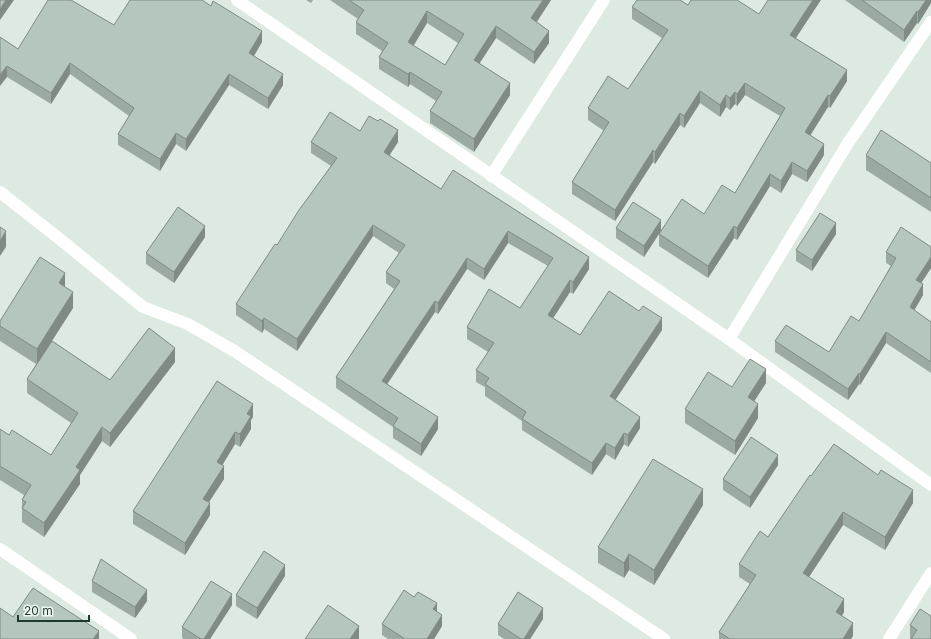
<svg xmlns="http://www.w3.org/2000/svg" width="931" height="639" viewBox="0 0 931 639" font-family="Inter,sans-serif">
	<rect width="100%" height="100%" fill="#ddeae1"/>
	<g fill="none" stroke-linecap="round" stroke-linejoin="round">
		<g stroke="#fff" stroke-width="12">
			<polyline points="237,0 729,339 931,485"/>
			<polyline points="491,176 604,0"/>
			<polyline points="0,192 61,240 143,307 188,324 236,352 664,639"/>
			<polyline points="729,339 848,143 931,22"/>
			<polyline points="0,549 131,639"/>
			<polyline points="889,639 931,573"/>
		</g>
	</g>
	<g fill="#9caba2" fill-rule="evenodd">
		<polygon points="306,0 313,0 311,3"/>
		<path d="M330 0H551L536 22 549 43 534 64 496 38 479 63 510 95 474 152 430 123V111L436 101 410 84 408 87 379 69V57L382 51 356 34V22L358 19ZM427 23 458 43 445 65 413 46Z"/>
		<polygon points="845,0 931,0 931,3 918,24 917,23 904,42"/>
		<polygon points="688,5 796,38 847,81 830,108 828,107 810,135 824,155 807,182 792,174 781,193 770,186 737,240 734,238 708,278 659,246 659,234 704,214 735,193 780,116 745,95 737,106 735,104 730,110 726,107 720,117 700,103 684,128 680,125 655,164 653,162 615,221 572,194 572,182 604,131 588,120 588,108 628,89 662,38 632,19 632,7"/>
		<polygon points="114,25 262,42 254,56 283,85 268,109 229,85 186,151 176,144 160,171 118,145 118,134 129,116 70,74 51,104 7,77 0,37 18,49"/>
		<polygon points="360,131 398,142 389,155 441,189 589,269 573,294 570,292 553,318 580,335 662,330 615,400 640,428 628,447 624,444 615,460 606,454 592,475 522,430 522,421 485,396 485,387 476,382 476,370 488,352 467,339 467,327 520,308 548,266 508,243 484,280 467,269 438,314 435,312 387,384 438,429 421,456 393,438 393,427 336,388 336,377 394,289 386,283 386,272 399,253 373,236 297,351 264,329 262,333 236,315 236,304 277,245 331,166 311,153 311,142"/>
		<polygon points="866,155 931,163 931,212 866,170"/>
		<polygon points="661,220 644,257 616,238 616,228"/>
		<polygon points="836,234 812,271 796,261 796,250"/>
		<polygon points="205,237 174,283 146,264 146,253"/>
		<polygon points="931,247 931,268 921,283 923,295 914,310 931,322 931,373 886,343 860,385 859,384 848,400 775,352 775,341 829,352 859,321 891,266 886,263 886,252"/>
		<polygon points="65,287 73,308 52,341 110,380 175,362 110,447 102,441 80,475 80,484 44,537 22,522 22,500 24,495 0,480 0,429 9,435 51,455 71,423 27,393 27,379 36,364 0,341 0,321"/>
		<polygon points="766,383 754,401 758,418 735,455 685,423 685,409 732,387"/>
		<polygon points="253,417 251,420 251,429 240,447 235,444 222,465 224,479 209,502 210,515 185,555 133,524 133,511"/>
		<polygon points="778,465 750,508 723,490 723,479"/>
		<polygon points="878,475 913,503 885,550 843,525 809,577 844,612 842,616 853,636 851,639 719,639 719,632 750,584 739,577 739,564 768,537 811,476"/>
		<polygon points="703,505 654,585 629,570 624,578 598,563 598,547"/>
		<polygon points="285,576 257,619 236,606 236,595"/>
		<polygon points="92,581 147,601 135,618 92,592"/>
		<polygon points="232,605 210,639 184,639 182,638 182,627"/>
		<polygon points="437,612 442,626 434,639 388,639 382,635 382,624"/>
		<polygon points="543,619 530,639 504,639 498,635 498,624"/>
		<polygon points="910,625 931,639 910,639"/>
	</g>
	<g fill="#7f8b84">
		<polygon points="6,0 14,0 0,20 0,9"/>
		<polygon points="543,0 551,0 531,31 531,18"/>
		<polygon points="813,0 821,0 790,47 790,35"/>
		<polygon points="926,0 931,0 931,3 918,24 918,12"/>
		<polygon points="427,11 427,23 408,55 408,42"/>
		<polygon points="917,11 917,23 904,42 904,30"/>
		<polygon points="496,26 496,38 474,72 474,60"/>
		<polygon points="262,31 262,42 249,64 249,53"/>
		<polygon points="549,31 549,43 534,64 534,52"/>
		<polygon points="70,63 70,74 51,104 51,93"/>
		<polygon points="7,66 7,77 0,86 0,75"/>
		<polygon points="847,70 847,81 830,108 830,96"/>
		<polygon points="410,72 410,84 408,87 408,74"/>
		<polygon points="229,74 229,85 186,151 186,139"/>
		<polygon points="283,74 283,85 268,109 268,98"/>
		<polygon points="510,83 510,95 474,152 474,139"/>
		<polygon points="745,83 745,95 737,106 737,94"/>
		<polygon points="700,91 700,103 684,128 684,116"/>
		<polygon points="735,92 735,104 730,110 730,98"/>
		<polygon points="726,95 726,107 720,117 720,105"/>
		<polygon points="828,95 828,107 805,144 805,132"/>
		<polygon points="680,113 680,125 655,164 655,152"/>
		<polygon points="398,130 398,142 384,164 384,152"/>
		<polygon points="176,133 176,144 160,171 160,159"/>
		<polygon points="824,144 824,155 807,182 807,171"/>
		<polygon points="653,150 653,162 615,221 615,210"/>
		<polygon points="792,162 792,174 781,193 781,181"/>
		<polygon points="770,174 770,186 737,240 737,228"/>
		<polygon points="661,220 661,231 644,257 644,246"/>
		<polygon points="836,223 836,234 812,271 812,260"/>
		<polygon points="373,225 373,236 297,351 297,339"/>
		<polygon points="205,226 205,237 174,283 174,272"/>
		<polygon points="734,226 734,238 708,278 708,266"/>
		<polygon points="6,231 6,247 0,256 0,241"/>
		<polygon points="508,231 508,243 484,280 484,269"/>
		<polygon points="589,257 589,269 573,294 573,282"/>
		<polygon points="931,257 931,268 916,291 916,280"/>
		<polygon points="467,258 467,269 438,314 438,303"/>
		<polygon points="65,273 65,289 59,283"/>
		<polygon points="570,280 570,292 548,326 548,315"/>
		<polygon points="923,284 923,295 910,318 910,307"/>
		<polygon points="73,292 73,308 37,364 37,349"/>
		<polygon points="435,301 435,312 382,392 382,381"/>
		<polygon points="264,318 264,329 262,333 262,321"/>
		<polygon points="662,318 662,330 610,408 610,396"/>
		<polygon points="886,332 886,343 860,385 860,374"/>
		<polygon points="175,348 175,362 110,447 110,433"/>
		<polygon points="766,369 766,383 748,411 748,397"/>
		<polygon points="859,373 859,384 848,400 848,389"/>
		<polygon points="253,404 253,417 251,420 251,429 240,447 240,434 247,414"/>
		<polygon points="758,404 758,418 735,455 735,441"/>
		<polygon points="438,417 438,429 421,456 421,444"/>
		<polygon points="640,417 640,428 628,447 628,435"/>
		<polygon points="102,427 102,441 80,475 80,484 44,537 44,523 76,467"/>
		<polygon points="235,432 235,444 217,474 217,462"/>
		<polygon points="624,433 624,444 615,460 615,448"/>
		<polygon points="606,443 606,454 592,475 592,463"/>
		<polygon points="778,455 778,465 750,508 750,497"/>
		<polygon points="224,466 224,479 203,511 203,499"/>
		<polygon points="703,489 703,505 654,585 654,570"/>
		<polygon points="913,490 913,503 885,550 885,537"/>
		<polygon points="210,503 210,515 185,555 185,543"/>
		<polygon points="843,512 843,525 803,586 803,573"/>
		<polygon points="629,554 629,570 624,578 624,563"/>
		<polygon points="285,565 285,576 257,619 257,608"/>
		<polygon points="147,590 147,601 135,618 135,607"/>
		<polygon points="232,594 232,605 210,639 204,639"/>
		<polygon points="844,599 844,612 836,625 836,612"/>
		<polygon points="437,603 437,614 433,609"/>
		<polygon points="543,608 543,619 530,639 524,639"/>
		<polygon points="442,615 442,626 434,639 427,639"/>
		<polygon points="853,623 853,636 851,639 843,639"/>
		<polygon points="359,626 359,639 350,639"/>
		<polygon points="99,631 99,639 93,639"/>
	</g>
	<g fill="#b5c7bc" stroke="#7f8b84" fill-rule="evenodd">
		<polygon points="0,0 6,0 0,9"/>
		<polygon points="48,0 71,0 114,25 130,0 202,0 211,6 213,1 262,31 249,53 283,74 268,98 229,74 186,139 176,133 160,159 118,134 134,108 70,63 51,93 7,66 0,75 0,37 18,49"/>
		<path d="M349 0H543L531 18 549 31 534 52 496 26 474 60 510 83 474 139 430 111 442 92 410 72 408 74 379 57 388 43 356 22 364 10ZM427 11 464 34 445 65 408 42Z"/>
		<polygon points="637,0 680,0 688,5 691,0 737,0 759,14 768,0 813,0 790,35 847,70 830,96 828,95 805,132 824,144 807,171 792,162 781,181 770,174 737,228 734,226 708,266 659,234 682,199 704,214 722,185 735,193 785,108 745,83 737,94 735,92 730,98 726,95 720,105 700,91 684,116 680,113 655,152 653,150 615,210 572,182 609,122 588,108 608,76 628,89 668,30 632,7"/>
		<polygon points="862,0 926,0 918,12 917,11 904,30"/>
		<polygon points="330,112 360,131 369,116 378,121 380,119 398,130 384,152 441,189 453,170 589,257 573,282 570,280 548,315 580,335 609,291 639,311 643,306 662,318 610,396 640,417 628,435 624,433 615,448 606,443 592,463 522,419 526,412 485,384 489,378 476,370 494,343 467,327 489,289 520,308 553,258 508,231 484,269 467,258 438,303 435,301 382,381 438,417 421,444 393,426 398,418 336,377 400,281 386,272 405,245 373,225 297,339 264,318 262,321 236,304 275,244 277,245 299,210 337,158 311,142"/>
		<polygon points="881,130 931,163 931,198 866,155"/>
		<polygon points="633,202 661,220 644,246 616,228"/>
		<polygon points="178,207 205,226 174,272 146,253"/>
		<polygon points="820,213 836,223 812,260 796,250"/>
		<polygon points="0,227 6,231 0,241"/>
		<polygon points="901,227 931,247 931,257 916,280 923,284 910,307 931,322 931,362 886,332 860,374 859,373 848,389 775,341 786,325 829,352 851,316 859,321 896,258 886,252"/>
		<polygon points="40,257 65,273 59,283 73,292 37,349 0,326 0,321"/>
		<polygon points="149,328 175,348 110,433 102,427 76,467 80,470 44,523 22,508 26,502 22,500 31,485 0,466 0,429 9,435 12,430 51,455 78,413 27,379 52,341 110,380"/>
		<polygon points="750,359 766,369 748,397 758,404 735,441 685,409 708,372 732,387"/>
		<polygon points="217,381 253,404 247,414 251,416 240,434 235,432 217,462 224,466 203,499 210,503 185,543 133,511"/>
		<polygon points="751,437 778,455 750,497 723,479"/>
		<polygon points="834,444 878,475 881,470 913,490 885,537 843,512 803,573 844,599 836,612 853,623 843,639 730,639 719,632 756,575 739,564 760,531 768,537 810,475 811,476"/>
		<polygon points="653,459 703,489 654,570 629,554 624,563 598,547"/>
		<polygon points="264,551 285,565 257,608 236,595"/>
		<polygon points="101,559 147,590 135,607 92,581"/>
		<polygon points="211,581 232,594 204,639 201,639 182,627"/>
		<polygon points="33,588 99,631 93,639 0,639 0,608 13,617"/>
		<polygon points="404,590 414,597 418,592 437,603 433,609 442,615 427,639 405,639 382,624"/>
		<polygon points="518,592 543,608 524,639 521,639 498,624"/>
		<polygon points="328,605 359,626 350,639 305,639"/>
		<polygon points="920,609 931,616 931,639 911,639 917,630 910,625"/>
	</g>
	<path d="M18 615v6h71v-6" fill="none" stroke="#1e3a2b" stroke-width="2"/>
	<text x="24" y="615" font-size="12" fill="#1e3a2b" stroke="#edf7ef" stroke-width="3" paint-order="stroke">20 m</text>
</svg>
